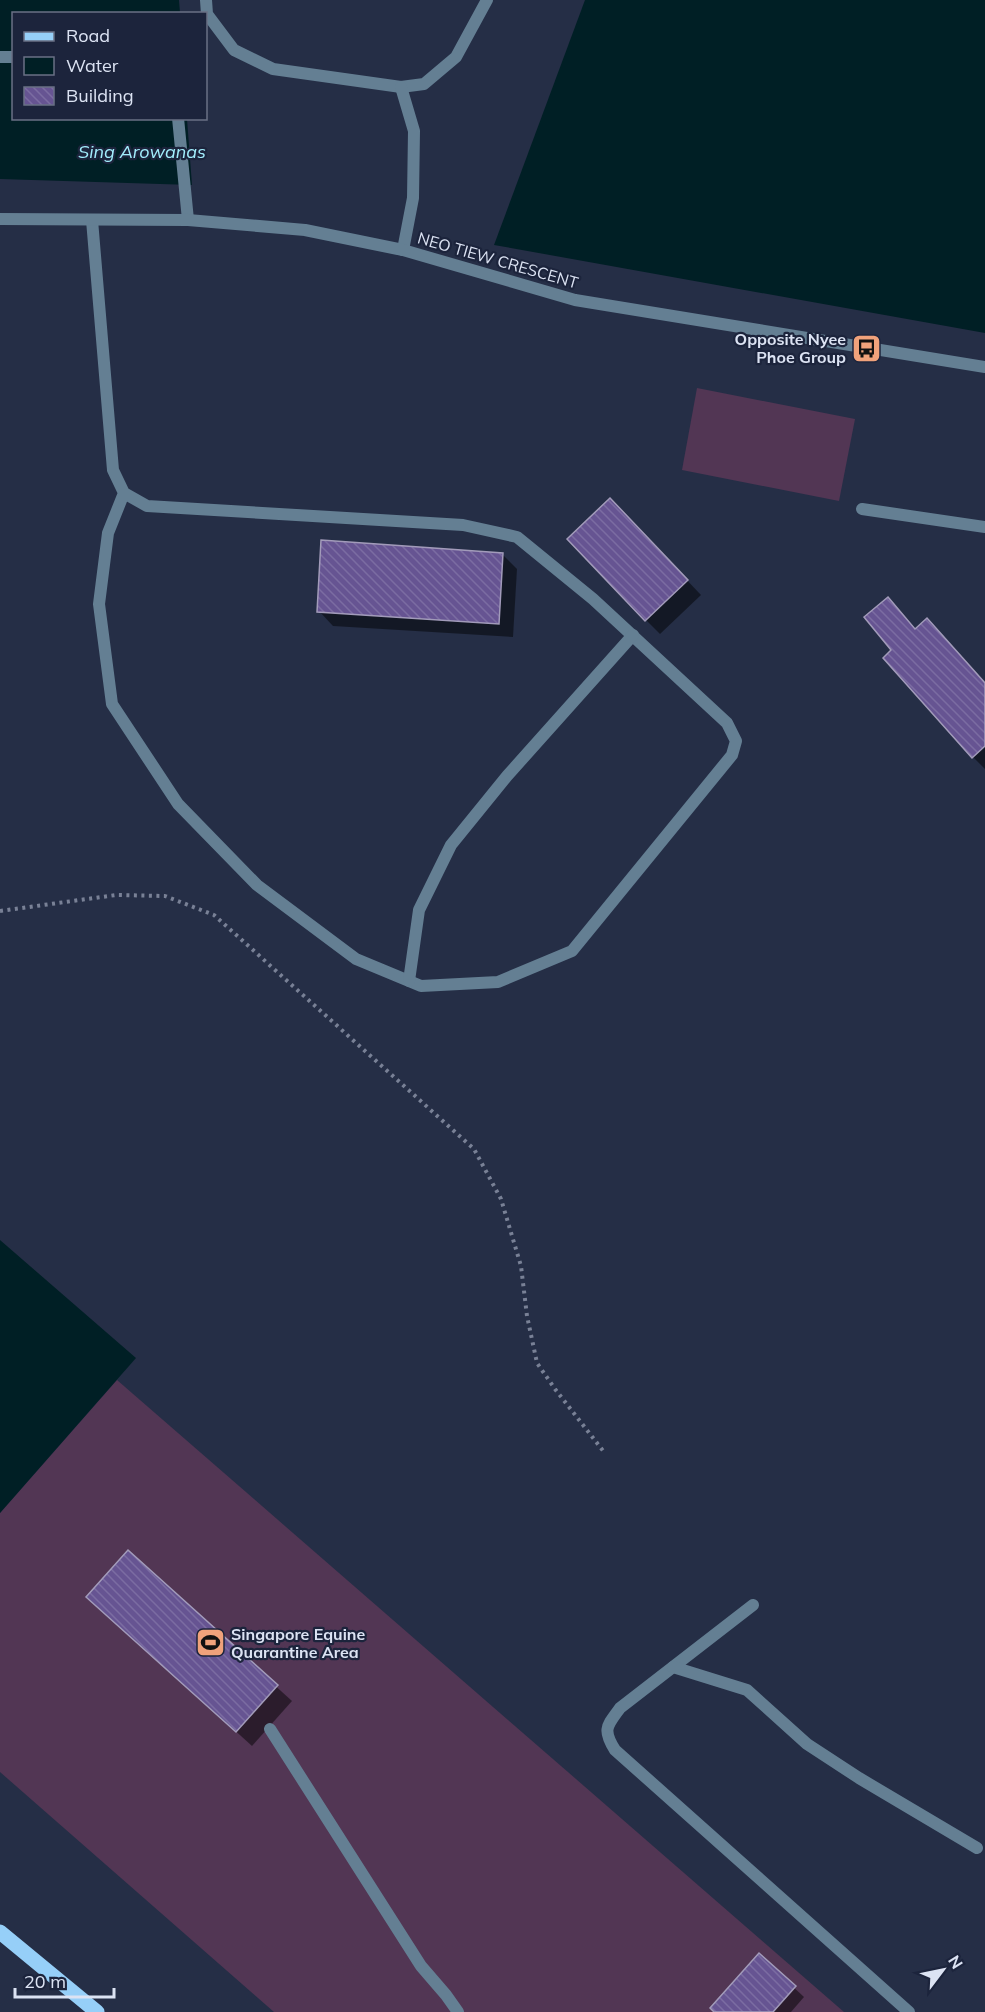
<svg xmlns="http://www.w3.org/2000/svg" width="985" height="2012" viewBox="0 0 985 2012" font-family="Mulish,sans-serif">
	<defs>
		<pattern id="building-back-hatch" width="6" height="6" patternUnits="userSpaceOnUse" patternTransform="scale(1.5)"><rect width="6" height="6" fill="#665492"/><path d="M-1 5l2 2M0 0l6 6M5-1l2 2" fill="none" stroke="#7b6ca2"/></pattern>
	</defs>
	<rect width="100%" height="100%" fill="#252e46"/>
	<g fill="#523654">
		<polygon points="697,388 855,419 839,501 682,470"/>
		<polygon points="117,1380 844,2012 274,2012 0,1772 0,1513"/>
	</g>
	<g fill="#001f25">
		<polygon points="0,0 179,0 180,13 14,14 14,118 187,119 192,185 0,179"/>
		<polygon points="585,0 985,0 985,333 494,245"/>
		<polygon points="0,1240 136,1358 0,1513"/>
	</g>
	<g fill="#0007">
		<polygon points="624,514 701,595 660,634 646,620"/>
		<polygon points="502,554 517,569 513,637 333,626 319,611"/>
		<polygon points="888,599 916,630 985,683 985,769 973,757 893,650"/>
		<polygon points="128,1552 292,1701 252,1746 88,1597"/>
		<polygon points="759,1955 804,1997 791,2012 716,2012"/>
	</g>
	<g fill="url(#building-back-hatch)" stroke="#a29bba" stroke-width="1.5">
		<polygon points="610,498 688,580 645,621 567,539"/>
		<polygon points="321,540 503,553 499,624 317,612"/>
		<polygon points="888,597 915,629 927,618 985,683 985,746 972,758 883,658 891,650 864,617"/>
		<polygon points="128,1550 278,1685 236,1732 86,1597"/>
		<polygon points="759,1953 796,1986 773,2012 714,2012 710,2008"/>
	</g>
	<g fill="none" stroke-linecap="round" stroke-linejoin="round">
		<polyline stroke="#798196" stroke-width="4" stroke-dasharray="3 4.5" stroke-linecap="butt" points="0,911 116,895 165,896 214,915 474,1149 501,1199 521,1266 527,1316 537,1363 555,1389 604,1452"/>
		<g stroke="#647f93" stroke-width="12">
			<polyline points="206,0 207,14 234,50 273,69 401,87 424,84 456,57 487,0"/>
			<polyline points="0,57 14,57"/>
			<polyline points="401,87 414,131 413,198 403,250"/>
			<polyline points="178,118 188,220"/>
			<polyline points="92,220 113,470 124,493 147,506 463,525 517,537 593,599 727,723 736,741 732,755 572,951 498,982 421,986 356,959 257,885 178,804 112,704 99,604 108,533 124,493"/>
			<polyline points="862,509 985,527"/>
			<polyline points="409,981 419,910 451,845 507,776 633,635"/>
			<path d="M753 1605 620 1708C607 1726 602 1729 615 1750L909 2012"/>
			<polyline points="673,1667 747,1690 807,1744 859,1778 977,1848"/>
			<polyline points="270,1729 421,1966 446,1995 458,2012"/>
		</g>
		<polyline stroke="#647f93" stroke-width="12" points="0,219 188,220 305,230 403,250 575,300 985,367"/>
		<polyline stroke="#96cff8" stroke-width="15" points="0,1932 97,2012"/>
	</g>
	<defs>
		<symbol id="bus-square" viewBox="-11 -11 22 22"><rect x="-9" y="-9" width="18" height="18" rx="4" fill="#f0a27b" stroke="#1c243c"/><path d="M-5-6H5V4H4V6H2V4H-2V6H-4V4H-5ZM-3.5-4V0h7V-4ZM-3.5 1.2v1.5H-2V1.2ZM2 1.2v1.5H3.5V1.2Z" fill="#111"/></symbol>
		<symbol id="stadium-square" viewBox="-11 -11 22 22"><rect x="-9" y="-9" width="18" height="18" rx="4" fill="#f0a27b" stroke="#1c243c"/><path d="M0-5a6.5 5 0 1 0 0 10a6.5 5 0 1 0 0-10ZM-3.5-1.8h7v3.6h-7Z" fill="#111"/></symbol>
	</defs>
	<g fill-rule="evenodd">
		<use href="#bus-square" x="850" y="332" width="33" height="33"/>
		<use href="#stadium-square" x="194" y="1626" width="33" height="33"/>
	</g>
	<g text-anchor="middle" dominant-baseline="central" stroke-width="4.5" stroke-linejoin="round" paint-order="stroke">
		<g font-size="16" fill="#dce3f3" stroke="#1c243c">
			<text transform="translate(498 260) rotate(16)">NEO TIEW CRESCENT</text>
		</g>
		<g font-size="16" font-weight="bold" fill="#dce3f3" stroke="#1c243c" text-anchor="end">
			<text x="846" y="339">Opposite Nyee<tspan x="846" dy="18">Phoe Group</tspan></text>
			<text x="231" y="1634" text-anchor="start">Singapore Equine<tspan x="231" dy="18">Quarantine Area</tspan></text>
		</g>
		<g font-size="18" font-style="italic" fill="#a2edfc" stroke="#1c243c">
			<text x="142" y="151">Sing Arowanas</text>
		</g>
	</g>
	<rect x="12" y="12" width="195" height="108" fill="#1c243c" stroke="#697085" stroke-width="1.5"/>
	<rect x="24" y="32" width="30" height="9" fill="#96cff8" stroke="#697085" stroke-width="1.5"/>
	<text x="66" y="42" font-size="18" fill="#dce3f3">Road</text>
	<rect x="24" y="57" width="30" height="18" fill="#001f25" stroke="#697085" stroke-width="1.5"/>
	<text x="66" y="72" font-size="18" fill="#dce3f3">Water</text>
	<rect x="24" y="87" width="30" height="18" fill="url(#building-back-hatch)" stroke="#697085" stroke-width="1.5"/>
	<text x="66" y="102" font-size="18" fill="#dce3f3">Building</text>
	<g transform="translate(943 1970) rotate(58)" stroke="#1c243c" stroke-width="4.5" paint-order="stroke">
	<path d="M0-4.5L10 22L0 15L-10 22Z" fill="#dce3f3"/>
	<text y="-9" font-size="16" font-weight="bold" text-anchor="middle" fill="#dce3f3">N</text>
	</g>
	<path d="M15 1988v9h99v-9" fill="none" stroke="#dce3f3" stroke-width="3"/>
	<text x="24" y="1988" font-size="18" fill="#dce3f3" stroke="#1c243c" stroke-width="4.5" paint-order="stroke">20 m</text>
</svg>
